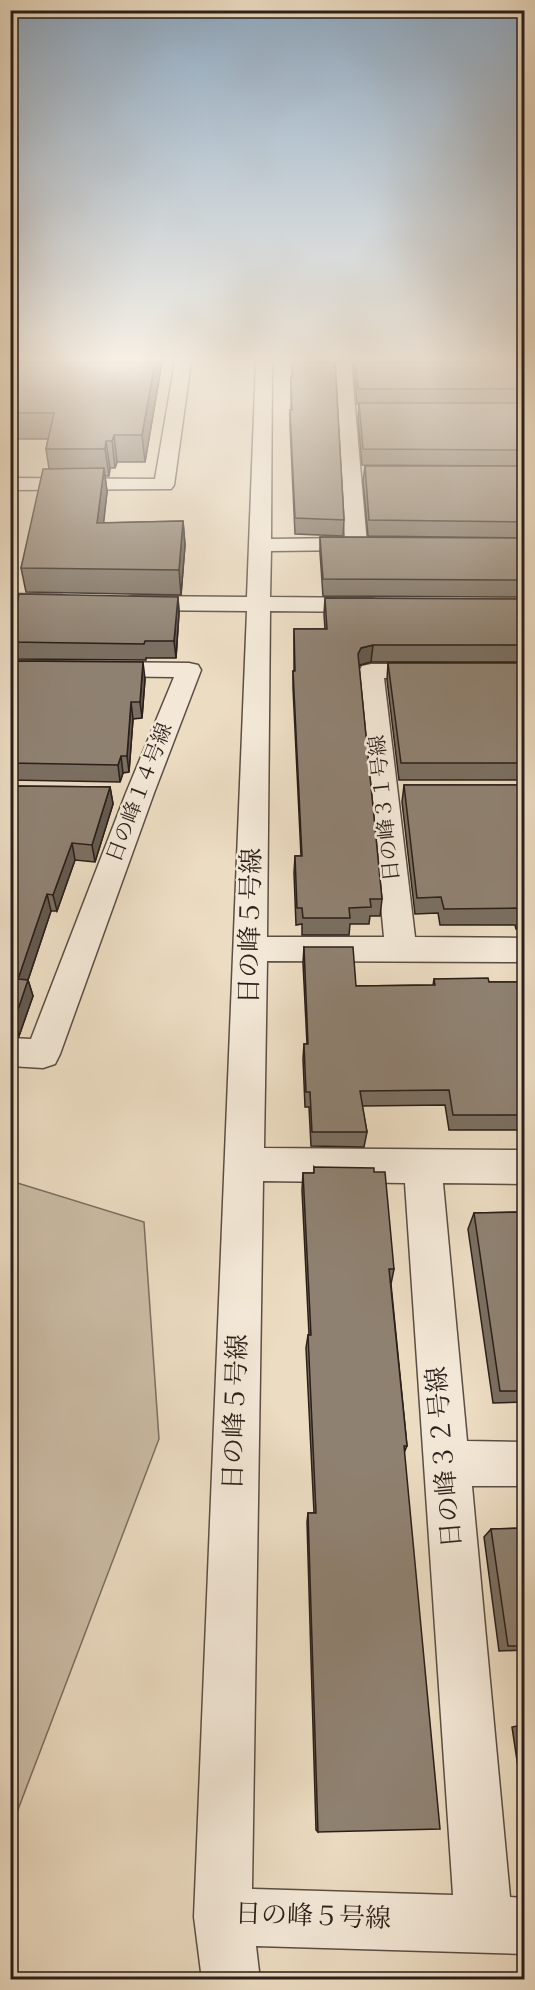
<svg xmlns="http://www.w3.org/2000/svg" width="535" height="1990" viewBox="0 0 535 1990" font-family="'Sorts Mill Goudy','Noto Serif JP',serif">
	<rect width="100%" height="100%" fill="#ecdcc2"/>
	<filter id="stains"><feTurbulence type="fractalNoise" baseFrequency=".00333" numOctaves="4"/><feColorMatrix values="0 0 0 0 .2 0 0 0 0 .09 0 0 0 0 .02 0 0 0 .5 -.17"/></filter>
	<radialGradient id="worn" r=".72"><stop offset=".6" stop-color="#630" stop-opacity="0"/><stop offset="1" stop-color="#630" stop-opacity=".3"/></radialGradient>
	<polygon fill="#cbbca5" stroke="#7b6e60" stroke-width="1.5" points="11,1181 144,1222 159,1439 11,1828"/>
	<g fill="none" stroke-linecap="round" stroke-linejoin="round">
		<defs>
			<g id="minor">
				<polygon points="175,362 191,362 174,485 171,489 10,490 10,478 155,479"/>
				<path d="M256 362H272L271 539 345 538 335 362H351L367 544 364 549 356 550 271 551 270 597 370 598 378 600 381 605 378 610 370 612 270 611 267 937H384L359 671 362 666 371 664H431L440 666 443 671 440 676 431 678H384L415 937 524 938V962L267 961 264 1148 524 1150V1184L443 1183 467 1441 524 1442V1486H472L510 1897 524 1898V1954L256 1946 260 1980H202L194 1917 247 611 133 610 125 608 122 603 125 598 133 596 247 597ZM263 1181 405 1183 453 1895 252 1889Z"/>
				<polygon points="10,594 61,595 69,597 72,602 69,607 61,609 10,608"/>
				<polygon points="10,661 189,663 198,665 201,670 154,793 60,1054 55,1064 43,1068 10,1066 10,1038 31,1039 126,793 174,677 10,675"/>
			</g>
		</defs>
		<use href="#minor" stroke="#5b4e44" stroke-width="3"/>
		<use href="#minor" fill="#f3e8d7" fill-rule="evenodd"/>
	</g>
	<g fill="#7b6f61" stroke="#2b1f1a" stroke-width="1.5">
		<polygon points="10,362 162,362 145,462 117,462 115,468 110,468 109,476 105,476 107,492 103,523 183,521 185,545 181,595 26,592 21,568 49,469 46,449 48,439 10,439"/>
		<polygon points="291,362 335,362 344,520 343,536 295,534 290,425 290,410 291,410 291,377 292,377"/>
		<polygon points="353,362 525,362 525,466 362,465 358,418 359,404 357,404"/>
		<polygon points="365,466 525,466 525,597 323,596 320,553 320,537 524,538 368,536 363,481"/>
		<polygon points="178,597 179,613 176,658 146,658 146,660 10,659 10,615"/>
		<polygon points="325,598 525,599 525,662 371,662 360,665 359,666 382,899 380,916 370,916 369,924 350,924 349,935 302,935 302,924 296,925 294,873 295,856 301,856 293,688 293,671 294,671 294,629 325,629 324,614"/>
		<polygon points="10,661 145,679 142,718 133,719 129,772 123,773 120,782 10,780"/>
		<polygon points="388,663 525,663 525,780 399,780 387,680"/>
		<polygon points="404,785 525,785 525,929 516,929 515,925 440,925 438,913 415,914 402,802"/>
		<polygon points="10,786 110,787 113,804 95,862 75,860 57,911 51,911 28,980 33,996 19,1036 10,1035"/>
		<polygon points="304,947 356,986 433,985 434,979 489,982 525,982 525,1130 449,1130 445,1105 362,1106 367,1132 364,1147 311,1146 309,1107 305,1107 303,1059 304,1044 307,1044 303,963"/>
		<polygon points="314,1167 394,1269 391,1284 407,1446 404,1453 318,1832 316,1830 307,1522 308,1513 314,1513 306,1348 308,1335 309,1335 302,1190 303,1173 314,1173"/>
		<polygon points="525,1212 525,1402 493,1403 468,1229 474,1213"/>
		<polygon points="525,1528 525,1650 499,1651 484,1537 491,1529"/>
		<polygon points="522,1725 525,1725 525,1814 512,1727"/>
	</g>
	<g fill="#645a4f" stroke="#2b1f1a" stroke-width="1.5">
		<polygon points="155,362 162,362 145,462 142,435"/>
		<polygon points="114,435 117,462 115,468 112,441"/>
		<polygon points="106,441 110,468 109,476 105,449"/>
		<polygon points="104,468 107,492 101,547 97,523"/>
		<polygon points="183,521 185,545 181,595 179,570"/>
		<polygon points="178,597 179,613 176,658 174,641"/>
		<polygon points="373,645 371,662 360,665 357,671 358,654 361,648"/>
		<polygon points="143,662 145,679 142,718 140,702"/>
		<polygon points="131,702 133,719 129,772 127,756"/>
		<polygon points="121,756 123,773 120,782 118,765"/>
		<polygon points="110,787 113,804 95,862 92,845"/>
		<polygon points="72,843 75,860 57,911 53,895"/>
		<polygon points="47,894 51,911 23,995 18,979"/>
		<polygon points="28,980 33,996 19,1036 14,1021"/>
	</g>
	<g fill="#8f8171" stroke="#2b1f1a" stroke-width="1.5">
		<polygon points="10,362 155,362 142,435 114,435 112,441 106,441 105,449 46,449 54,413 10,413"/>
		<polygon points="292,362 335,362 344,520 295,518 290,410 292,410 291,377 293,377"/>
		<polygon points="355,362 525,362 525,389 358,389"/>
		<polygon points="359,403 525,403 525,450 363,449"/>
		<polygon points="365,466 525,466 525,522 369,520"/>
		<polygon points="104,468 97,523 183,521 179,570 21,568 43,469"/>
		<polygon points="320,537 525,538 525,580 323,579"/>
		<polygon points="19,594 178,597 174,641 145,641 144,644 10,642 10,615 15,615"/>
		<polygon points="325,598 525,599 525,645 373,645 361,648 358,654 382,899 370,899 371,907 349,908 350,918 303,918 302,908 297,908 295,856 302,856 293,671 295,671 294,629 327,629"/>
		<polygon points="10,661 143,662 140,702 131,702 127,756 121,756 118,765 10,763"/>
		<polygon points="388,663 525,663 525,763 401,763"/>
		<polygon points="404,785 525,785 525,912 521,912 520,908 444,909 441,897 417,898"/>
		<polygon points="10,786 110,787 92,845 72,843 53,895 47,894 18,979 28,980 14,1021 10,1020"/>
		<polygon points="304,947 353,947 356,986 435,985 434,979 488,978 489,982 525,982 525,1115 453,1115 449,1090 360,1091 367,1132 312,1132 310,1092 306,1092 304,1044 308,1044"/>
		<polygon points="314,1167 374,1168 374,1172 385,1172 394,1269 389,1269 407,1446 404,1446 440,1829 318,1832 308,1513 316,1513 308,1335 311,1335 303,1173 314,1173"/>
		<polygon points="525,1212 525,1391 500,1391 474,1213"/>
		<polygon points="525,1528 525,1646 508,1646 491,1529"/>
		<polygon points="522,1725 525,1725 525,1744"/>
	</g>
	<linearGradient id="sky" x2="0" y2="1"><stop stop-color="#8faac2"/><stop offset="0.56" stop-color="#f6efe4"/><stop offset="1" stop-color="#f6efe4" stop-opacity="0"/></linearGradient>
	<rect width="535" height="641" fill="url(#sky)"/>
	<g text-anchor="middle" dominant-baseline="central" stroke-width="5" stroke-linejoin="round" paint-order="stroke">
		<g font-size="21" fill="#2b1f1a" stroke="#f3e8d7">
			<text transform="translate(141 793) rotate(-69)">日の峰１４号線</text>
			<text transform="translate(386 808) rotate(-96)">日の峰３１号線</text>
		</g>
		<g font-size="26" fill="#2b1f1a" stroke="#f3e8d7">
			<text transform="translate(252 926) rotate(-89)">日の峰５号線</text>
			<text transform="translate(237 1412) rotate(-88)">日の峰５号線</text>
			<text transform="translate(446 1457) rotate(-95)">日の峰３２号線</text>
			<text transform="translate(313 1918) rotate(2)">日の峰５号線</text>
		</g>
	</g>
	<rect width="535" height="1990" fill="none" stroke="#ecdcc2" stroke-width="36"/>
	<rect x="12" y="12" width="511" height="1966" fill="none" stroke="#2b1f1a" stroke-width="3"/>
	<rect x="18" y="18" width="499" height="1954" fill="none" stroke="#2b1f1a" stroke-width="1.5"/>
	<rect width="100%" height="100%" filter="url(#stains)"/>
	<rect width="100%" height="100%" fill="url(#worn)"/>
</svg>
